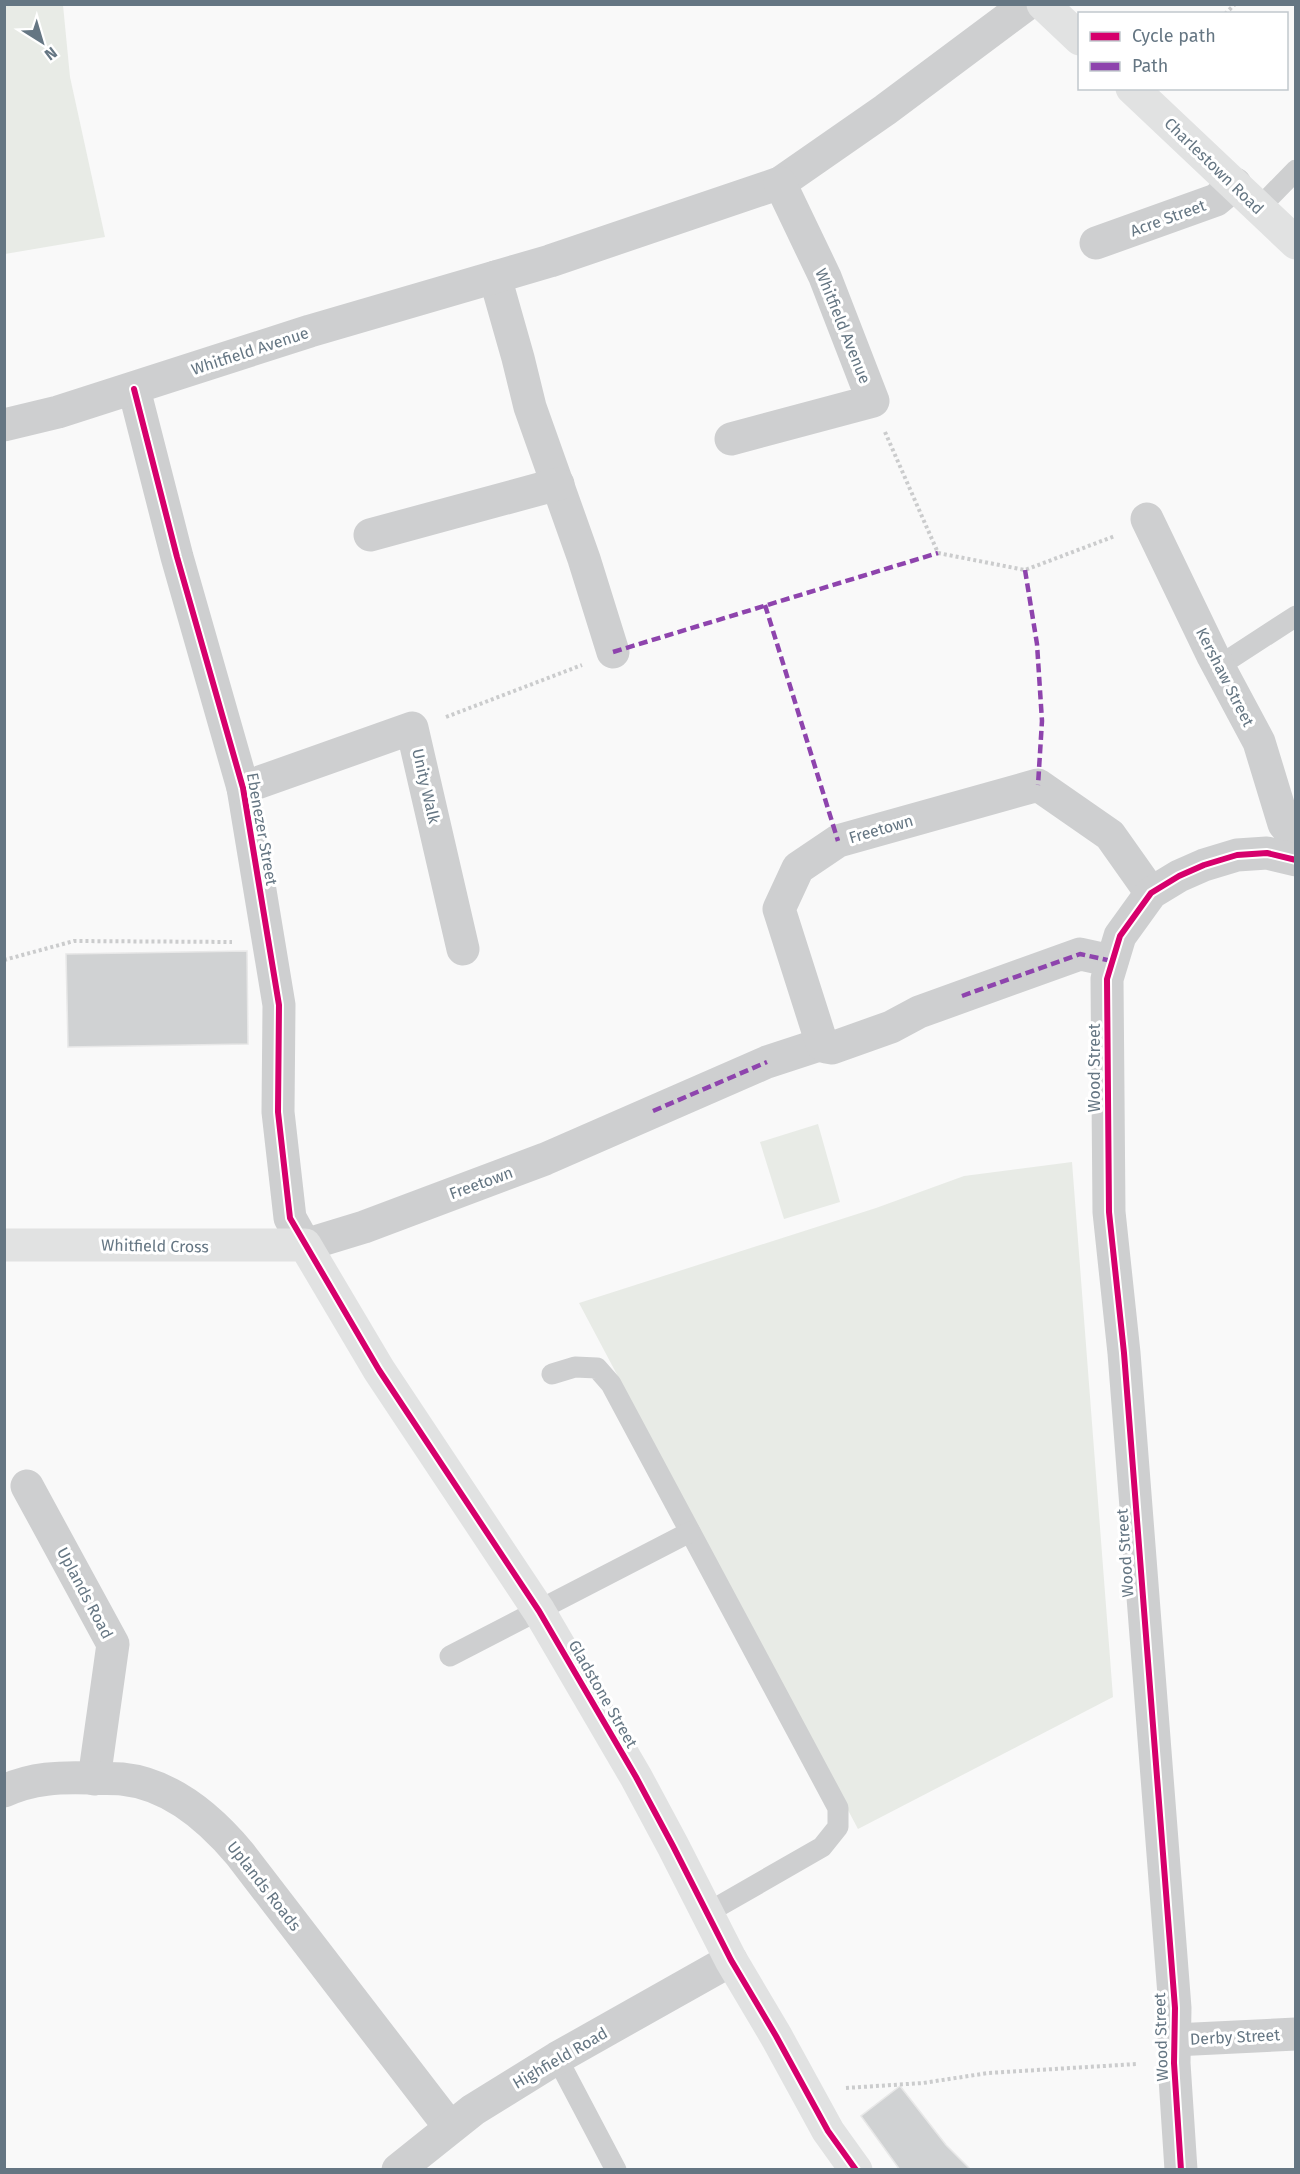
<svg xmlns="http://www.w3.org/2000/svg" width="1300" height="2174" viewBox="0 0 1300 2174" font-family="'Fira Sans',sans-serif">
	<rect width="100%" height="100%" fill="#f9f9f9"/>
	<g fill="#e8ebe6">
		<polygon points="5,4 63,5 70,77 105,237 5,254"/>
		<polygon points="818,1124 840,1202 784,1219 760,1142"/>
		<polygon points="1072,1162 1113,1697 858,1829 579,1303 876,1208 964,1176"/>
	</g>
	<g fill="#d0d2d3" stroke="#e8e8e8" stroke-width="1.5">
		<polygon points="247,951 248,1044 68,1047 66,954"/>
		<polygon points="900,2086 946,2145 971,2170 900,2170 861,2116"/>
	</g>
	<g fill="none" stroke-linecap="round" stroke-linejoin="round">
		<g stroke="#cbcccd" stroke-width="4" stroke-dasharray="3 3" stroke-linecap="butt">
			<polyline points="1225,14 1235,4"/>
			<polyline points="885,432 938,553 1025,570 1115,536"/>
			<polyline points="446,717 582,665"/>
			<polyline points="4,960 74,941 232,942"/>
			<polyline points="846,2088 923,2083 988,2073 1137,2064"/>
		</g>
		<g stroke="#cecfd0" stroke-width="21">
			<polyline points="1259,208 1296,170"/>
			<polyline points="1219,666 1296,616"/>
			<polyline points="552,1374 575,1367 597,1368 611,1384 838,1808 838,1827 822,1847 707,1913"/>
			<polyline points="450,1656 690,1532"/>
			<polyline points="557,2058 616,2170"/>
		</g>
		<g stroke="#cecfd0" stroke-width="33">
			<polyline points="1096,243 1216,200 1235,184"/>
			<polyline points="495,277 518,358 530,407 584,559 613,652"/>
			<polyline points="134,389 177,557 243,788 279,1005 278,1112 290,1218 305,1245 364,1227 545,1159 767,1062 822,1044"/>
			<polyline points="4,425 58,412 310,331 550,261 780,183 885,110 1027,4"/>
			<polyline points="731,439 873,401 825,277 780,183"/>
			<polyline points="1147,519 1213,656 1259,742 1284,824 1296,838"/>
			<polyline points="370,535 558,484"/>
			<polyline points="243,788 412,728 463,949"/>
			<polyline points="1112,961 1080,954 919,1012 891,1027 832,1048 826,1047 822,1044 779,909 798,868 838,841 1038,785 1110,835 1151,893"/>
			<polyline points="27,1486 113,1644 94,1779"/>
			<path d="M4 1791C32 1778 60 1777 90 1778 101 1779 112 1778 122 1779 171 1784 210 1818 240 1854L449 2126"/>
			<polyline points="1174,2040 1296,2034"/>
			<polyline points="398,2170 473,2110 557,2058 731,1960"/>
			<polyline points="1181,2170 1174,2063 1175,2008 1124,1353 1109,1212 1107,979 1120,936 1151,893 1179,876 1204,865 1237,855 1267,853 1296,860"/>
		</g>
		<polyline stroke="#e1e2e2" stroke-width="33" points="4,1245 305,1245 379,1370 539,1611 636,1777 673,1846 731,1960 776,2036 828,2131 856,2170"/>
		<g stroke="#e1e2e2" stroke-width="33">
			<polyline points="1043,4 1080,39"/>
			<polyline points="1132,88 1296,243"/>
		</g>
		<g stroke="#8e44ad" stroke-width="4.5" stroke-dasharray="9 4.5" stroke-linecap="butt">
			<polyline points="1025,570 1037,644 1042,721 1038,785"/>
			<polyline points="765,605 838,841"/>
			<polyline points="613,652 938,553"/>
			<polyline points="962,996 1080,954 1112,961"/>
			<polyline points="653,1111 767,1062"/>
		</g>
		<defs>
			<g id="cycleway">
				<polyline points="134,389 177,557 243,788 279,1005 278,1112 290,1218 379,1370 539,1611 636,1777 673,1846 731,1960 776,2036 828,2131 856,2170"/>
				<polyline points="1181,2170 1174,2063 1175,2008 1124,1353 1109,1212 1107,979 1120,936 1151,893 1179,876 1204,865 1237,855 1267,853 1296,860"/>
			</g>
		</defs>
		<use href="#cycleway" stroke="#fff" stroke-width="10"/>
		<use href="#cycleway" stroke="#d6006c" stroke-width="6"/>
	</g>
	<g text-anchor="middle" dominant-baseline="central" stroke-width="6" stroke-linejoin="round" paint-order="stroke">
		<g font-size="16" fill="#657683" stroke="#fff">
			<text transform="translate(1214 166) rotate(44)">Charlestown Road</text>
			<text transform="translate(1168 218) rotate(-20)">Acre Street</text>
			<text transform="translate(843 326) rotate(68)">Whitfield Avenue</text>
			<text transform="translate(250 351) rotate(-18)">Whitfield Avenue</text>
			<text transform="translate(1225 677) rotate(63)">Kershaw Street</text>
			<text transform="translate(426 786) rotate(77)">Unity Walk</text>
			<text transform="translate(262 829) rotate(80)">Ebenezer Street</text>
			<text transform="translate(881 829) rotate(-16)">Freetown</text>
			<text transform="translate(1094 1068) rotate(-90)">Wood Street</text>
			<text transform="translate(481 1183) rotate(-20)">Freetown</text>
			<text transform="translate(155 1246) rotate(1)">Whitfield Cross</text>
			<text transform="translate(1125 1553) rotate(-94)">Wood Street</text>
			<text transform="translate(85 1593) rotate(62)">Uplands Road</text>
			<text transform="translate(603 1694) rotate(60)">Gladstone Street</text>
			<text transform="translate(264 1886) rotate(52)">Uplands Roads</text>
			<text transform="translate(1161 2037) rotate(-92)">Wood Street</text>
			<text transform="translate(1235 2037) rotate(-3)">Derby Street</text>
			<text transform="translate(560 2058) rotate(-30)">Highfield Road</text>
		</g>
	</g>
	<rect width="1300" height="2174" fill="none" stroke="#657683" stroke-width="12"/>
	<rect x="1078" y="12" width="210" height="78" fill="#ffffff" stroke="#c1c8cd" stroke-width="1.5"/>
	<rect x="1090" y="32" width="30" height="9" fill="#d6006c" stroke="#c1c8cd" stroke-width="1.5"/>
	<text x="1132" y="42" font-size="18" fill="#657683">Cycle path</text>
	<rect x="1090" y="62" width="30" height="9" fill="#8e44ad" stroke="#c1c8cd" stroke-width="1.5"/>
	<text x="1132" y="72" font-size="18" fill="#657683">Path</text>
	<g transform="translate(42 42) rotate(143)" stroke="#ffffff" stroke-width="4.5" paint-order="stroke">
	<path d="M0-4.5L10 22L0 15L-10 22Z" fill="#657683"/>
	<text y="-9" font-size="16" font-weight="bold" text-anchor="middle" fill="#657683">N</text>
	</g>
</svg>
